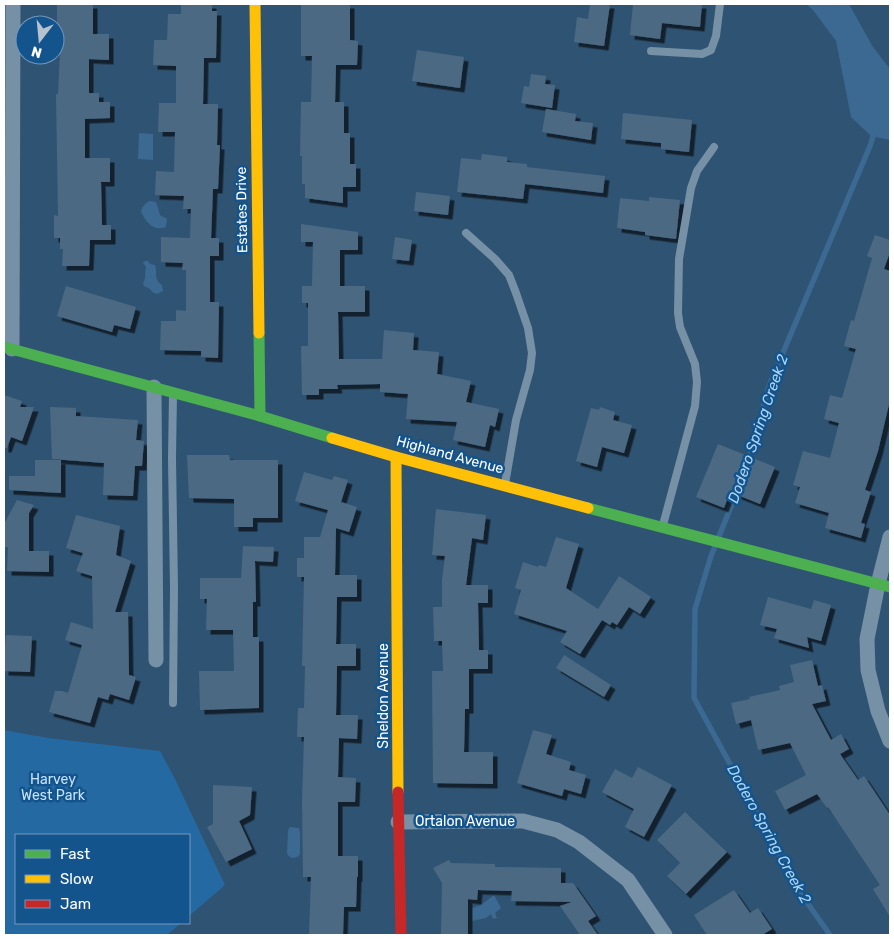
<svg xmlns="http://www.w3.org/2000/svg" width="894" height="939" viewBox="0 0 894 939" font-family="Rubik,sans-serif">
	<defs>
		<filter id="shadow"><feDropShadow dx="4.5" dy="4.5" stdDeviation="0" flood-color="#0009"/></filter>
	</defs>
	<rect width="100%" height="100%" fill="#2f5372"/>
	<polygon fill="#2569a2" points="4,730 48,738 160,751 175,779 225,885 189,916 189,835 16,835 16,923 181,923 167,935 4,935"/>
	<g fill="#3b6991">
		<polygon points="806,4 849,4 873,47 890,69 890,140 871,136 851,117 836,41 813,10"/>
		<polygon points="139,133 153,134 153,160 138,159"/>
		<path d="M150 201 156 202 160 215 167 219 166 227C154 232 145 222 141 211 143 206 145 203 150 201Z"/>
		<path d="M145 261H148L150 264 155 265C158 275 153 278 162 285L163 291 157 294 152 292 150 289 144 286 143 283C147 276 144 274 146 267L143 263Z"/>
		<path d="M290 827 299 828 300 832V853L299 856C294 859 289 859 287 853L288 830Z"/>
		<polygon points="494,895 501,908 495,913 497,918 493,919 491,914 486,918 472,921 472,908 481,905"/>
	</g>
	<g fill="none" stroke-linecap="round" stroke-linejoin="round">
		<g stroke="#3b6991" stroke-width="5.5">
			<polyline points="748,462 769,386 870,146 875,130"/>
			<polyline points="739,487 711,556 695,609 694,698 801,894 830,935"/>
		</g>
	</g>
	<g fill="#4c6982" filter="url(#shadow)">
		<polygon points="57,4 93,4 93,34 109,34 109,60 89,59 89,93 99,93 99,102 110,102 110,118 85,119 85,158 110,158 110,182 101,182 102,225 111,225 111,240 90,240 89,266 62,266 63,249 60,249 60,238 54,238 54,215 58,216 56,94 58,94 60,51 55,51 56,33 57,33"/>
		<polygon points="181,4 212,4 212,11 217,11 216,58 204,58 203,104 218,104 217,145 220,145 218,189 213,189 211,238 219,238 219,256 210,256 210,302 219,302 218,358 201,357 201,351 160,350 161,321 176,321 176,310 186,311 186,270 182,270 183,263 161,262 161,237 190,238 191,209 183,209 184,196 155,195 156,171 174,172 175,132 158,132 159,103 176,103 176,66 153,65 154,40 167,40 168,14 181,14"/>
		<polygon points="301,4 350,4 350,40 358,41 357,65 336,65 335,102 344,102 344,133 350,133 350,164 356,164 356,187 343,187 343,203 305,198 305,184 302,184 302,156 300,156 301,102 311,102 312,56 301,56"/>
		<polygon points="590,4 610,4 604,46 574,42 577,17 588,19"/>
		<polygon points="633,4 702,4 700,27 662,23 660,39 630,35"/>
		<polygon points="417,50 464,57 460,88 412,81"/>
		<polygon points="531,74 546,76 545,84 555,85 552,108 521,103 524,86 529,87"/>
		<polygon points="546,109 576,114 575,121 593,123 591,140 542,132"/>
		<polygon points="623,113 692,120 689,152 661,149 661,143 621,139"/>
		<polygon points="482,154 507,157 507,162 527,164 527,167 605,176 603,193 525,184 523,199 457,192 461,158 481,160"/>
		<polygon points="416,192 450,196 448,215 414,211"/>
		<polygon points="649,197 680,200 676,239 645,235 645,232 617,228 620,198 649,201"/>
		<polygon points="301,224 358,232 358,250 340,250 340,286 365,286 365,312 338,312 339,359 382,359 384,330 414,333 413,350 439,352 437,374 471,381 466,402 499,409 495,427 490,425 485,447 453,440 457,422 406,419 408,394 380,392 380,384 337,385 338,389 319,389 319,395 302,395 301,346 308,346 308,303 302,303 302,286 312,286 313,242 301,242"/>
		<polygon points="875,235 890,240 890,252 884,269 890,271 890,400 878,451 865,490 871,492 861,523 865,524 861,538 825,528 829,513 795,503 800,487 793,485 803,451 830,458 839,423 824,419 830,395 842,398 856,349 844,346 851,320 854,321 872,258 867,256"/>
		<polygon points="395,237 412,240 409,261 392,259"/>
		<polygon points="66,286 136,307 130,329 114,325 112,332 57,316"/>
		<polygon points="4,395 22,401 20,407 34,407 22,441 11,437 7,448 4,448"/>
		<polygon points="50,407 76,408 76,416 138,420 136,440 144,441 142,466 135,466 133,496 103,495 104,463 52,459"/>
		<polygon points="600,407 615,412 613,420 632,425 624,453 602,447 597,467 576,461 591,408 599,410"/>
		<polygon points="718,444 775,467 760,504 730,492 724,508 696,497"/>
		<polygon points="187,455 229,455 230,460 278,460 278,518 253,518 253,527 234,527 234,499 189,498"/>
		<polygon points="35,460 61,460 61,493 9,490 9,476 35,476"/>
		<polygon points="304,472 332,480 334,476 348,480 341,502 357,507 349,532 336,528 335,575 357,575 357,597 337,597 336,644 356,644 356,666 337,666 336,715 358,715 357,739 339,738 338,777 356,778 355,802 338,802 338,856 358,856 358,877 357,877 356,907 344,907 343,935 309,935 311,877 303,877 302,801 304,737 297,737 298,708 304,708 305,666 302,666 304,577 297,577 297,558 304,558 304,537 320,537 328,510 295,501"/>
		<polygon points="17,500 34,505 29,513 29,551 49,551 49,572 7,571 8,547 4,547 4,524"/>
		<polygon points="436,509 486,515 483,540 472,538 466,585 488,585 488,603 478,603 479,650 488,650 488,669 469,669 469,709 465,709 464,752 493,752 493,784 433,783 432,671 443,671 442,641 434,641 433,607 442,607 442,580 445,556 432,555"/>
		<polygon points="76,515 120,526 116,555 131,561 115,612 128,612 129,675 136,677 129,700 110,694 108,700 98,697 90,723 49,712 55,691 62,691 68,693 82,645 65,640 71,622 93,629 92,576 76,571 83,553 66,548"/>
		<polygon points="556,537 579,544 566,588 598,609 619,576 651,597 640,614 629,607 617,625 612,622 610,625 602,620 580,654 560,642 567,631 514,614 521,590 515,588 523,562 538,567 539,565 546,567"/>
		<polygon points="243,546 274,547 273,562 255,561 256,602 253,602 253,637 259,637 259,708 200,710 199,671 234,671 233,630 206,630 207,599 200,599 200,578 241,578"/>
		<polygon points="768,597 811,609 814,600 831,605 821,641 807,637 809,648 774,638 777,629 760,625"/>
		<polygon points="6,635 32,636 30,672 4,671 4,646 5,646"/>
		<polygon points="564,655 611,685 604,697 556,668"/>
		<polygon points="812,660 818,686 822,685 826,701 812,704 831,740 841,734 849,749 840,754 858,780 864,776 890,815 890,917 873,889 880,885 828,807 827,808 817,794 785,810 775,791 806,775 790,743 758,750 751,720 736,724 731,703 750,699 749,697 780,690 779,686 794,682 790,665"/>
		<polygon points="533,730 552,735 546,754 571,762 569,770 586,775 581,794 564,789 562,796 517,783"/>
		<polygon points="638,767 672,785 644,837 625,827 634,809 602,792 615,769 632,778"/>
		<polygon points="213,785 252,787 250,815 239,821 252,849 226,862 207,827 213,824"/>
		<polygon points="685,812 727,852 686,894 667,876 680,863 657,840"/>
		<polygon points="449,860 451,863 495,864 495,867 561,868 561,883 573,883 596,916 588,921 598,935 580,935 560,906 572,902 511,901 512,891 478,890 477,900 468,899 468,935 441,935 442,883 433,868"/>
		<polygon points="734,890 750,913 758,908 772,929 762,935 707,935 694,915"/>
	</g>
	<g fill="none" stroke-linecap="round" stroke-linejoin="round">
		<g stroke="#7690a6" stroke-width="8">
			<polyline points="651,51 702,54 711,50 716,36 720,4"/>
			<polyline points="466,233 495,259 509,275 516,293 528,328 532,353 530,370 516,420 505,484"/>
			<polyline points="173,394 172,458 174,587 173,703"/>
			<polyline points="663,525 695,406 697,382 695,364 680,327 678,313 679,259 691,188 697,171 714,147"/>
		</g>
		<g stroke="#7690a6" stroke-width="15">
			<polyline points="12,349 13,4"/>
			<polyline points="154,387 156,660"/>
			<polyline points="890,537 878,584 867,639 868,670 878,711 890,741"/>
			<polyline points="398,822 523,821 557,830 579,842 628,880 665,935"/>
		</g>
		<g stroke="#4caf50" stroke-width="11">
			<polyline points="259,333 260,416"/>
			<polyline points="4,347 260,416 332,438"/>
			<polyline points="588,508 890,587"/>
		</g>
		<g stroke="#ffc107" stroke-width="11">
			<polyline points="255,4 259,333"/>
			<polyline points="332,438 396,457 588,508"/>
			<polyline points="396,457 398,792"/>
		</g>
		<polyline stroke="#c62828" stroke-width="11" points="398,792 401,935"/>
	</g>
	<g text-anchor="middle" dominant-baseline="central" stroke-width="5" stroke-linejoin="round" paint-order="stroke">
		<g font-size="14" fill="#fff" stroke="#14548d">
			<text transform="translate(242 210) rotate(-91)">Estates Drive</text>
			<text transform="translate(450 455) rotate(15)">Highland Avenue</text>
			<text transform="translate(383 696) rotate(-90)">Sheldon Avenue</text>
			<text x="465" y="821">Ortalon Avenue</text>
		</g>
		<g font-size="14" fill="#c5e3fc" stroke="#14548d">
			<text x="53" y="779">Harvey<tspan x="53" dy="16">West Park</tspan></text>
		</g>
		<g font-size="15" font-style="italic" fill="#aad5f7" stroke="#14548d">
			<text transform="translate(758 429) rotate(-71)">Dodero Spring Creek 2</text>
			<text transform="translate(769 834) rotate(61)">Dodero Spring Creek 2</text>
		</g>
	</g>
	<rect width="894" height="939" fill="none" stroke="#ffffff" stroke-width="10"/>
	<rect x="15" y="834" width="175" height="90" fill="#14548d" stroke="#7298bb"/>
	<rect x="25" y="850" width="25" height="8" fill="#4caf50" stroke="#7298bb"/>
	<text x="60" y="859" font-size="15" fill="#ffffff">Fast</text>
	<rect x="25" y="875" width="25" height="8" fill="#ffc107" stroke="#7298bb"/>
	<text x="60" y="884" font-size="15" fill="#ffffff">Slow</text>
	<rect x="25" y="900" width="25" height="8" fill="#c62828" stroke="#7298bb"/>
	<text x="60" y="909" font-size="15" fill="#ffffff">Jam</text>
	<g transform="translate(40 40) rotate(196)"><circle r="24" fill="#14548d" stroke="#7298bb"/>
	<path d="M0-4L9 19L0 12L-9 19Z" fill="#b6c3ce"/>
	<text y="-8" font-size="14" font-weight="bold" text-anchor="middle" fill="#ffffff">N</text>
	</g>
</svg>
